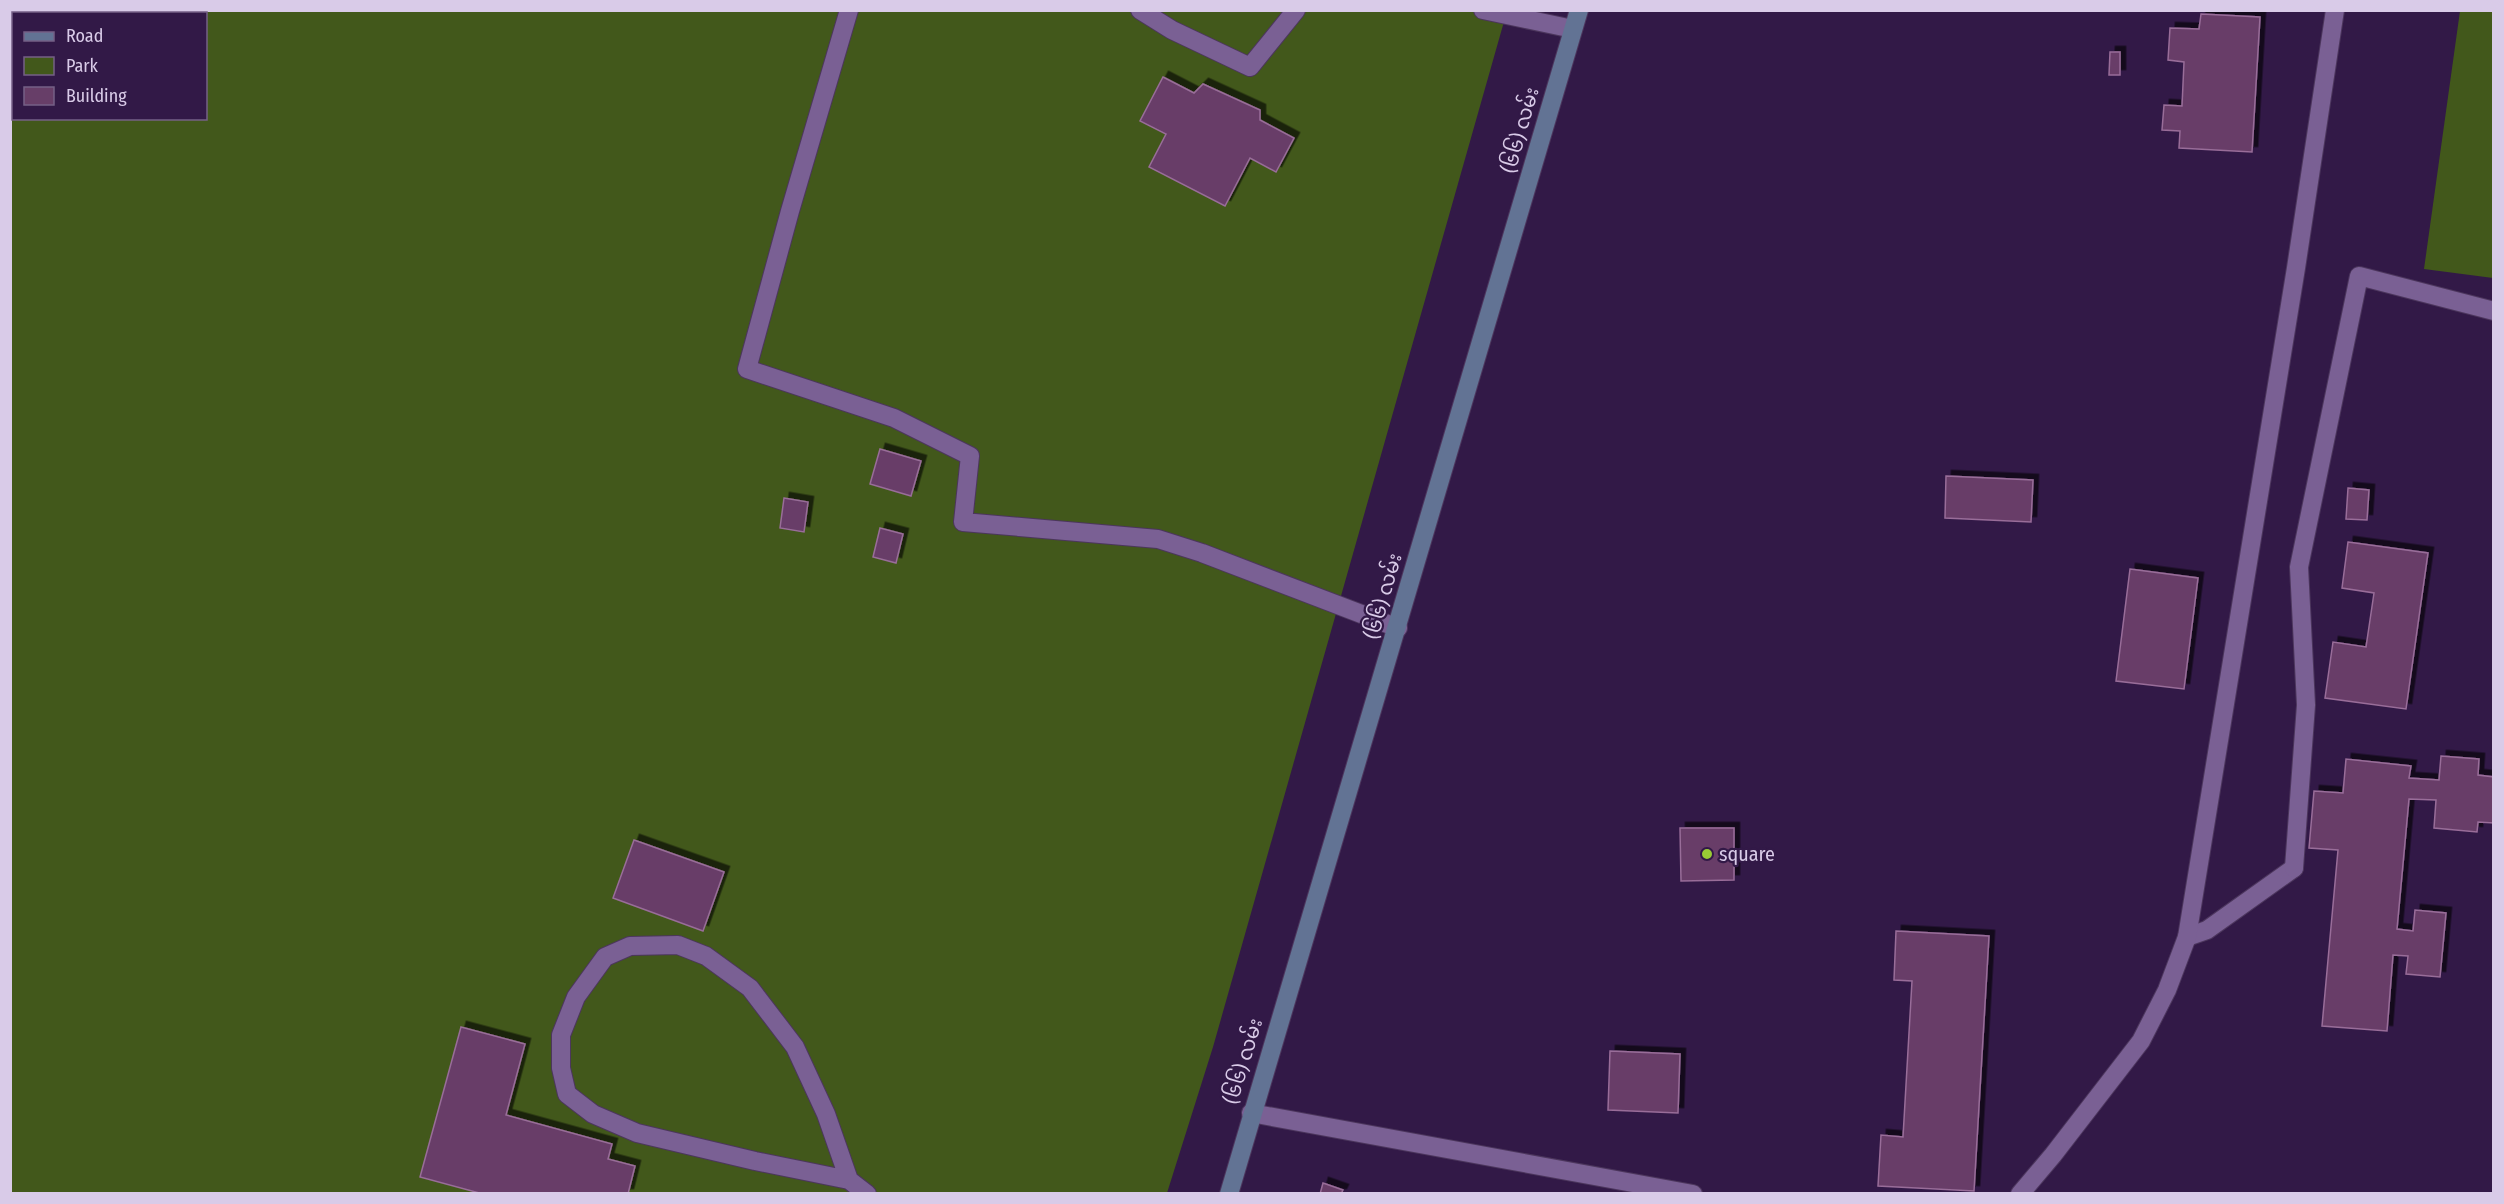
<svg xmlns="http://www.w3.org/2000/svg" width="2504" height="1204" viewBox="0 0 2504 1204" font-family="'Fira Sans Condensed','Noto Sans Myanmar',sans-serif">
	<defs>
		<filter id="shadow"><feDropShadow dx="5.5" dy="-5.5" stdDeviation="0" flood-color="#0009"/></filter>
	</defs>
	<rect width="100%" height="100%" fill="#321947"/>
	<g fill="#42581b" fill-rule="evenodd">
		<path d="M10 11H1507L1213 1047 1167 1193H11ZM14 14H206V118H14Z"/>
		<polygon points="2460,11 2493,11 2493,278 2424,269"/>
	</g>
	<g fill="#673e68" stroke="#996d99" stroke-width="1.5" filter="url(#shadow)">
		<polygon points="2201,14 2260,17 2252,152 2179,148 2180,131 2162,130 2164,105 2182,106 2184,62 2168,60 2170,28 2199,29"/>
		<polygon points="2110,52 2120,52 2120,75 2109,75"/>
		<polygon points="1163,77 1194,93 1203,84 1260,110 1260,120 1294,138 1276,172 1250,158 1225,206 1149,167 1166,134 1140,121"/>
		<polygon points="880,449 921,461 911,496 870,484"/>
		<polygon points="1946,476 2033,480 2031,522 1945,518"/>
		<polygon points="2348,488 2369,490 2367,520 2346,519"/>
		<polygon points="784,498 808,502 804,532 780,528"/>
		<polygon points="880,528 903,534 896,563 873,557"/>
		<polygon points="2348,542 2428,553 2406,709 2325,698 2333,642 2366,647 2374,593 2342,588"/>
		<polygon points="2130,569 2198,578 2184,689 2116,681"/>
		<polygon points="2441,756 2479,759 2478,775 2494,777 2494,823 2478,822 2477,832 2434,828 2436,800 2409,799 2397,929 2413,931 2415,910 2446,913 2440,977 2406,974 2408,956 2393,955 2387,1031 2322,1026 2338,850 2309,848 2314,791 2343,793 2346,759 2411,766 2409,778 2439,780"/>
		<polygon points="1680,828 1734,828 1734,880 1681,881"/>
		<polygon points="634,840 724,872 703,931 613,898"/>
		<polygon points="1896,931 1989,936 1974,1191 1878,1186 1881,1135 1903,1137 1912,981 1894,980"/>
		<polygon points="461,1027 525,1044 506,1115 612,1144 608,1159 635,1166 628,1194 483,1194 420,1177"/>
		<polygon points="1610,1051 1680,1054 1678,1113 1608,1110"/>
		<polygon points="1323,1183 1343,1190 1341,1194 1320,1194"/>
	</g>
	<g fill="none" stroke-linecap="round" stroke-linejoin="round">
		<defs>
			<polyline id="lane" points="2187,937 2207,930 2294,868"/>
			<g id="street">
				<polyline points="849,10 790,211 747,369 894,418 970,456 963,522 1158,539 1202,553 1398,628"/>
				<polyline points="1140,10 1172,30 1250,67 1296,10"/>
				<polyline points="1483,10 1573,29"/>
				<polyline points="2294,868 2306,705 2299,567 2359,276 2494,311"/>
				<polyline points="1251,1113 1693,1194"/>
				<polyline points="849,1180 826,1114 795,1047 750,988 706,956 678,945 630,946 605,957 576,997 561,1035 561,1068 567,1094 593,1114 637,1133 755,1161 849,1180 867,1194"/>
				<polyline points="2020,1194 2053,1155 2141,1041 2167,990 2187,937 2296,268 2335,10"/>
			</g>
			<polyline id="secondary" points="1229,1194 1579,10"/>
		</defs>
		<use href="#lane" stroke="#4c365d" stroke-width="20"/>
		<use href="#street" stroke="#4c365d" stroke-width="20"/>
		<use href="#secondary" stroke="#4c365d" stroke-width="20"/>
		<use href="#lane" stroke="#7a6094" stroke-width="18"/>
		<use href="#street" stroke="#7a6094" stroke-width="18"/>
		<use href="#secondary" stroke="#627394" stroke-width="18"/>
	</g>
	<circle fill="#99cb35" stroke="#321947" stroke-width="2" cx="1707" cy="854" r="6"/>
	<g text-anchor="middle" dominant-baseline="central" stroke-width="4.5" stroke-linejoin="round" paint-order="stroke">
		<g font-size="20" fill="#d9cbe8" stroke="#321947">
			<text transform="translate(1520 130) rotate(-74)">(၆၆) လမ်း</text>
			<text transform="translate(1383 596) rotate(-74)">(၆၆) လမ်း</text>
			<text transform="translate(1243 1061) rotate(-73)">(၆၆) လမ်း</text>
		</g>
		<g font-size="20" fill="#d9cbe8" stroke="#321947" text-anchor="start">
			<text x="1719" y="854">square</text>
		</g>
	</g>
	<rect width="2504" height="1204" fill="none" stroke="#d9cbe8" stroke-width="24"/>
	<rect x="12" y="12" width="195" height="108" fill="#321947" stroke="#756087" stroke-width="1.5"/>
	<rect x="24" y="32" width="30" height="9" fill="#627394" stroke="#756087" stroke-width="1.5"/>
	<text x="66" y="42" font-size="18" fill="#d9cbe8">Road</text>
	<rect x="24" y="57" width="30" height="18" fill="#42581b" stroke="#756087" stroke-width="1.5"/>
	<text x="66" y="72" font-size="18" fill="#d9cbe8">Park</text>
	<rect x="24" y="87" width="30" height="18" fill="#673e68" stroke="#756087" stroke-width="1.5"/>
	<text x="66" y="102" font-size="18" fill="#d9cbe8">Building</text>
</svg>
